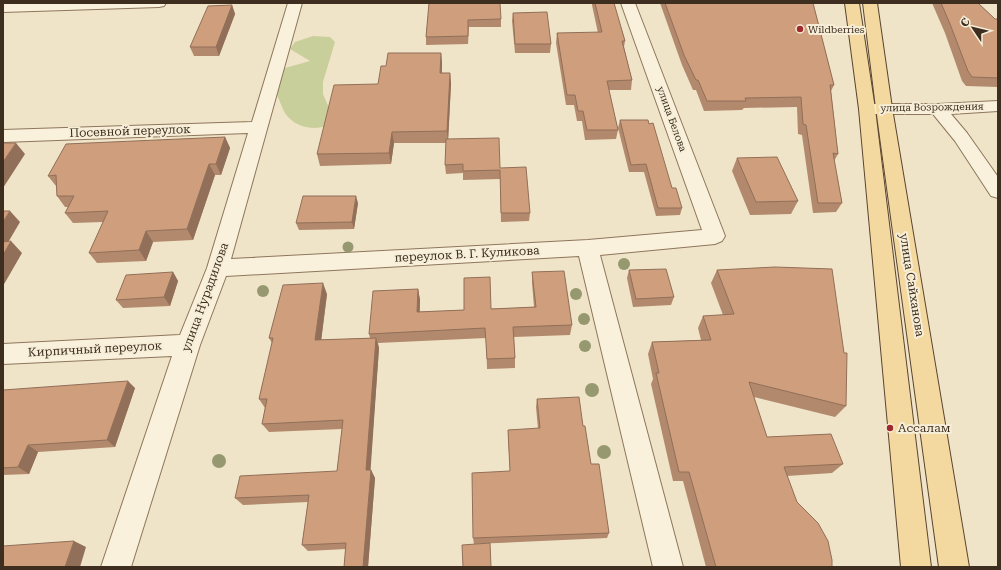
<svg xmlns="http://www.w3.org/2000/svg" width="1001" height="570" viewBox="0 0 1001 570" font-family="'Roboto Serif',serif">
	<rect width="100%" height="100%" fill="#f0e4c8"/>
	<path fill="#c9cf9b" d="M313 36 330 37 335 42 323 82V94L335 122C321 131 301 130 289 118 283 113 280 100 276 93L285 68 310 61 290 49 295 42Z"/>
	<g fill="none" stroke-linecap="round" stroke-linejoin="round">
		<defs>
			<g id="minor">
				<polygon points="166,3 164,6 159,7 3,12 3,4"/>
				<polygon points="288,3 302,3 231,259 588,240 702,230 621,3 635,3 725,236 722,241 715,244 600,255 683,567 653,567 579,256 226,276 200,345 131,567 101,567 172,356 3,364 3,344 180,335 207,268 248,133 3,142 3,130 252,122"/>
				<polygon points="998,101 998,111 951,114 967,133 998,177 998,198 991,196 955,141 933,114 867,114 861,113 859,109 861,105 867,104 938,104"/>
			</g>
			<g id="major">
				<polygon points="845,3 859,3 875,109 931,567 901,567 859,109"/>
				<polygon points="863,3 877,3 892,108 969,567 939,567 876,108"/>
			</g>
		</defs>
		<use href="#minor" stroke="#8d765c" stroke-width="2"/>
		<use href="#major" stroke="#5b4430" stroke-width="2"/>
		<use href="#minor" fill="#faf1dc" fill-rule="evenodd"/>
		<use href="#major" fill="#f3d9a0" fill-rule="evenodd"/>
	</g>
	<g fill="#96986f">
		<circle cx="348" cy="247" r="5.5"/>
		<circle cx="624" cy="264" r="6"/>
		<circle cx="263" cy="291" r="6"/>
		<circle cx="576" cy="294" r="6"/>
		<circle cx="584" cy="319" r="6"/>
		<circle cx="585" cy="346" r="6"/>
		<circle cx="592" cy="390" r="7"/>
		<circle cx="604" cy="452" r="7"/>
		<circle cx="219" cy="461" r="7"/>
	</g>
	<g fill="#b2896c">
		<polygon points="429,3 501,19 501,27 469,27 468,44 426,45 426,37"/>
		<polygon points="592,3 614,3 625,41 624,47 632,80 631,90 609,90 618,130 616,139 585,140 582,121 577,121 574,105 566,105 556,43 557,33 598,33 592,5"/>
		<polygon points="660,3 813,3 834,85 831,91 838,154 834,161 842,203 836,212 813,213 802,135 798,134 797,107 744,108 742,110 704,111 696,90 693,90 682,65"/>
		<polygon points="932,3 978,3 995,19 998,19 998,87 966,86 962,81 945,33"/>
		<polygon points="232,5 235,14 219,56 194,56 190,47"/>
		<polygon points="513,13 551,44 550,53 515,53 512,21"/>
		<polygon points="441,53 442,64 442,73 450,73 451,84 448,139 500,168 530,213 529,221 501,222 500,179 463,180 463,173 446,174 445,165 446,143 394,143 391,164 320,166 317,154 378,84 386,66"/>
		<polygon points="620,120 672,188 682,208 680,215 656,216 644,172 629,172 618,128"/>
		<polygon points="225,137 230,148 221,175 215,175 193,240 153,242 146,261 97,263 89,253 103,222 73,223 65,213 68,207 65,207 57,196 56,186 48,176"/>
		<polygon points="737,158 798,201 791,214 750,215 732,171"/>
		<polygon points="358,203 354,229 299,230 296,223"/>
		<polygon points="629,270 674,297 671,305 633,307 627,278"/>
		<polygon points="717,270 846,406 835,417 754,397 767,437 843,464 832,473 787,476 797,502 832,567 706,567 683,481 673,481 651,384 653,379 648,354 652,342 701,340 698,328 703,316 723,315 711,283"/>
		<polygon points="173,272 178,281 170,306 123,308 116,300"/>
		<polygon points="532,272 572,325 570,335 514,337 515,358 515,368 487,369 486,338 378,343 379,348 370,470 371,470 375,478 368,567 344,567 346,549 308,551 302,545 308,502 243,505 235,498 337,471 342,429 269,432 262,424 265,408 259,399 272,343 269,338 327,294 321,340 370,338 369,334 418,289 420,300 420,312 534,307 532,283"/>
		<polygon points="135,388 115,447 38,452 29,474 3,475 3,390"/>
		<polygon points="537,399 583,426 591,464 609,533 607,538 474,544 473,538 510,471 508,437 508,430 538,429 536,407"/>
	</g>
	<g fill="#916f58">
		<polygon points="232,5 235,14 219,56 216,47"/>
		<polygon points="441,53 442,64 441,85 440,73"/>
		<polygon points="450,73 451,84 448,143 447,131"/>
		<polygon points="392,132 394,143 391,164 389,153"/>
		<polygon points="225,137 230,148 221,175 216,164"/>
		<polygon points="16,143 25,154 3,188 3,162"/>
		<polygon points="209,164 215,175 193,240 187,229"/>
		<polygon points="356,196 358,203 354,229 352,222"/>
		<polygon points="10,211 20,222 3,251 3,222"/>
		<polygon points="146,231 153,242 146,261 139,250"/>
		<polygon points="11,241 22,253 3,286 3,255"/>
		<polygon points="173,272 178,281 170,306 164,297"/>
		<polygon points="323,283 327,294 320,350 315,340"/>
		<polygon points="418,289 420,300 419,322 417,312"/>
		<polygon points="376,338 379,348 370,478 366,470"/>
		<polygon points="128,381 135,388 115,447 107,440"/>
		<polygon points="28,445 38,452 29,474 18,467"/>
		<polygon points="371,470 375,478 368,567 363,567"/>
		<polygon points="74,541 86,547 80,567 65,567"/>
	</g>
	<g fill="#cf9f7d" stroke="#916f58">
		<polygon points="429,3 500,3 501,19 468,20 468,36 426,37"/>
		<polygon points="595,3 614,3 625,41 622,41 632,80 607,81 618,130 587,130 583,111 578,111 575,95 567,95 557,33 602,32"/>
		<polygon points="665,3 813,3 834,85 830,85 838,154 833,153 842,203 818,203 806,125 803,124 801,97 745,98 746,101 707,101 698,80 696,80 684,55"/>
		<polygon points="941,3 978,3 995,19 998,19 998,78 972,77 968,71 950,24"/>
		<polygon points="232,5 216,47 190,47 208,6"/>
		<polygon points="547,12 551,44 515,44 513,13"/>
		<polygon points="388,53 441,53 440,73 450,73 447,131 392,132 389,153 317,154 334,85 378,84 381,66 386,66"/>
		<polygon points="620,120 648,120 649,124 653,123 672,188 676,188 682,208 658,208 646,164 631,165"/>
		<polygon points="225,137 216,164 209,164 187,229 146,231 139,250 89,253 108,211 65,213 74,196 57,196 56,175 48,176 66,144"/>
		<polygon points="499,138 500,168 526,167 530,213 501,213 500,170 463,171 463,164 445,165 446,139"/>
		<polygon points="3,143 16,143 3,162"/>
		<polygon points="777,157 798,201 756,202 737,158"/>
		<polygon points="303,196 356,196 352,222 296,223"/>
		<polygon points="3,211 10,211 3,222"/>
		<polygon points="11,241 3,255 3,242"/>
		<polygon points="775,267 832,269 844,353 847,353 846,406 749,382 767,437 831,434 843,464 784,467 797,502 818,523 828,541 832,560 832,567 716,567 689,472 679,472 656,373 659,373 652,342 711,340 703,316 734,314 717,270"/>
		<polygon points="666,269 674,297 636,299 629,270"/>
		<polygon points="564,271 572,325 513,327 515,358 487,359 485,328 369,334 373,291 418,289 417,312 464,310 464,278 490,277 491,309 536,307 532,272"/>
		<polygon points="173,272 164,297 116,300 126,275"/>
		<polygon points="323,283 315,340 376,338 366,470 371,470 363,567 344,567 346,543 302,545 309,495 235,498 240,476 337,471 343,420 262,424 267,399 259,399 273,338 269,338 283,285"/>
		<polygon points="128,381 107,440 28,445 18,467 3,468 3,390"/>
		<polygon points="579,397 583,426 585,426 591,464 599,464 609,533 473,538 472,473 510,471 508,430 540,428 537,399"/>
		<polygon points="74,541 65,567 3,567 3,546"/>
		<polygon points="490,543 491,567 463,567 462,545"/>
	</g>
	<g fill="#9e2a2b" stroke="#f7eed8" stroke-width="1.5">
		<circle cx="800" cy="29" r="4"/>
		<circle cx="890" cy="428" r="4"/>
	</g>
	<g text-anchor="middle" dominant-baseline="central" stroke-width="4" stroke-linejoin="round" paint-order="stroke">
		<g font-size="10" fill="#3d2e20" stroke="#f7eed8" text-anchor="start">
			<text x="808" y="29">Wildberries</text>
		</g>
		<g font-size="10" fill="#3d2e20" stroke="#f7eed8">
			<text transform="translate(932 107) rotate(-1)">улица Возрождения</text>
			<text transform="translate(672 119) rotate(70)">улица Белова</text>
		</g>
		<g font-size="12" fill="#3d2e20" stroke="#f7eed8">
			<text transform="translate(130 131) rotate(-2)">Посевной переулок</text>
			<text transform="translate(467 254) rotate(-3)">переулок В. Г. Куликова</text>
			<text transform="translate(912 285) rotate(81)">улица Сайханова</text>
			<text transform="translate(205 297) rotate(-70)">улица Нурадилова</text>
			<text transform="translate(95 349) rotate(-3)">Кирпичный переулок</text>
		</g>
		<g font-size="12" fill="#3d2e20" stroke="#f7eed8" text-anchor="start">
			<text x="898" y="428">Ассалам</text>
		</g>
	</g>
	<rect width="1001" height="570" fill="none" stroke="#3d2e20" stroke-width="8"/>
	<g transform="translate(973 28) rotate(305)" stroke="#f7eed8" stroke-width="3" paint-order="stroke">
	<path d="M0-3L7 15L0 10L-7 15Z" fill="#3d2e20"/>
	<text y="-6" font-size="11" font-weight="bold" text-anchor="middle" fill="#3d2e20">С</text>
	</g>
</svg>
